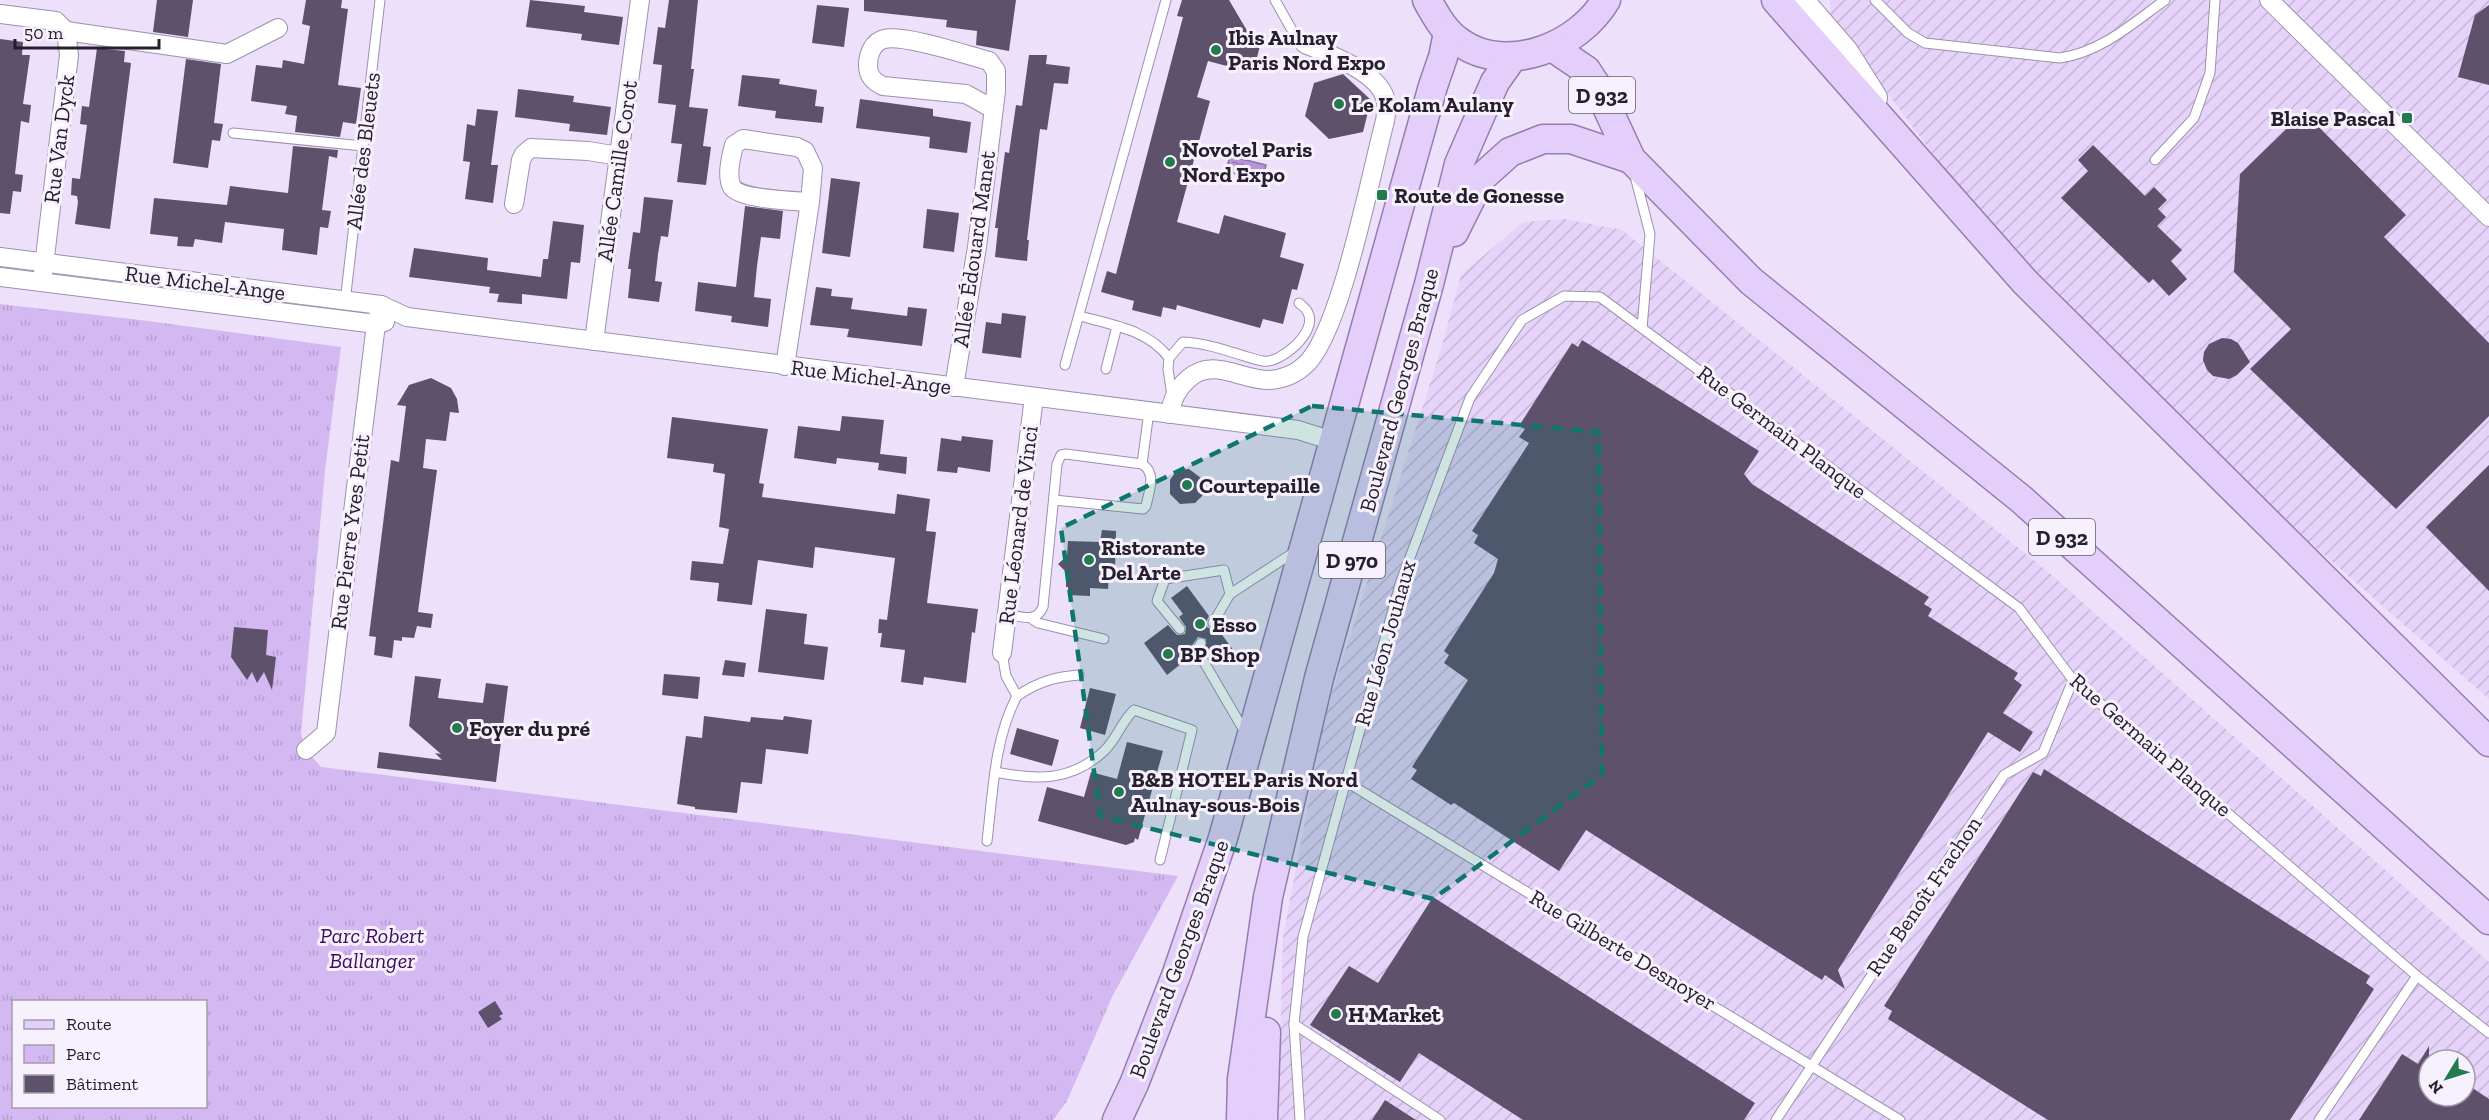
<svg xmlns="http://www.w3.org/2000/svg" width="2489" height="1120" viewBox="0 0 2489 1120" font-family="'Zilla Slab',serif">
	<defs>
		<pattern id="industrial-furrows" width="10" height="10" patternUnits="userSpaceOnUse" patternTransform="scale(1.5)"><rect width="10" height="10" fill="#e6d3fa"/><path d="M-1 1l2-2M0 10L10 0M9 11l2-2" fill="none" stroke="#c5b5d6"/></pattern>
		<pattern id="park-tufts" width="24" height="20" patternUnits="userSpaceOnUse" patternTransform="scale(1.5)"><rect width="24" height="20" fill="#d4b8f2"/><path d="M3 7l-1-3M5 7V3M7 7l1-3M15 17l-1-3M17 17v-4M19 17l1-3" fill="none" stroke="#b69ed0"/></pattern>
		<pattern id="water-ripples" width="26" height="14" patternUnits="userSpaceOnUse" patternTransform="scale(1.5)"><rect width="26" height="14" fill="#b695d7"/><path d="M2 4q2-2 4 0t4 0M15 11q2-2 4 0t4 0" fill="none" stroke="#9479af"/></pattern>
	</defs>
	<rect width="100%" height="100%" fill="#ede0fb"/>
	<g fill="url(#industrial-furrows)" fill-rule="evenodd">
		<polygon points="1830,0 2489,0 2489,699 2289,524 2031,268 1941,165 1831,17"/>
		<path d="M1565 219 1622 230 2046 570 2489 962V1120H1278L1283 937 1325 715 1441 349 1461 275 1523 222ZM2429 1060H2465V1096H2429Z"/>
	</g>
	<path fill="url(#park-tufts)" fill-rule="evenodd" d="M0 304 140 320 341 347 325 470 301 734 306 750 321 767 1178 876 1112 997 1067 1101 1053 1120H0ZM14 1002H206V1106H14Z"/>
	<polygon fill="url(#water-ripples)" stroke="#8a72a3" stroke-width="1.5" points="1230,156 1266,165 1262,181 1226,171"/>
	<g fill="#5e516c">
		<polygon points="157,0 193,0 188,37 153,32"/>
		<polygon points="306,0 342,0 341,8 348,9 338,85 361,88 356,124 343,122 340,137 295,132 297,116 285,114 287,106 251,101 256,65 282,68 283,60 304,64 310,26 302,24"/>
		<polygon points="530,0 585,6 584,12 623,17 619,45 581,40 582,34 526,27"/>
		<polygon points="669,0 698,0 691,69 694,69 689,107 708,109 703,146 711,147 706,185 677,182 682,144 671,143 676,105 658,103 662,65 653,64 658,27 665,28"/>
		<polygon points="864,0 1016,0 1009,51 976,45 977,31 946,27 947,20 864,11"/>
		<polygon points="1182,0 1229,0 1249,34 1262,38 1253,73 1208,61 1197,97 1210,101 1177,222 1219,234 1224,215 1286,233 1280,257 1304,264 1297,290 1292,289 1283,324 1263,319 1260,328 1177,305 1176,310 1163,307 1161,317 1132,310 1134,301 1101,292 1107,271 1116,274 1126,235 1183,17 1177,16"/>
		<polygon points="817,5 849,8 844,47 812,43"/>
		<polygon points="2489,5 2489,85 2458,77 2475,15"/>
		<polygon points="0,39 23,42 22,55 30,55 23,104 31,105 29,123 21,121 15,174 23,175 21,192 13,191 10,214 0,213"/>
		<polygon points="97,48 125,51 124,62 131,63 110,229 75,224 78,202 77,196 71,195 72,178 80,179 87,125 80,124 82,106 89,107"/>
		<polygon points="1029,55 1047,55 1046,64 1070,67 1068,84 1054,83 1047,130 1040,129 1027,240 1029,240 1027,261 995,257 998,228 995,228 1005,152 1009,153 1016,105 1022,106"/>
		<polygon points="186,59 221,64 214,123 223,124 220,141 212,140 208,168 173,163"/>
		<polygon points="1343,74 1371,100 1363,132 1329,139 1305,116 1314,83"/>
		<polygon points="742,75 780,79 779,84 817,90 815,106 824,107 822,123 775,118 776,111 738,106"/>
		<polygon points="518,89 574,96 573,102 611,107 607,135 569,131 570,124 515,117"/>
		<polygon points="860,99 933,109 933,116 971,122 967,153 929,148 930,137 856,128"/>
		<polygon points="477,109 498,111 491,165 498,165 493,203 465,199 470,162 463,161 467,124 475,126"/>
		<polygon points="2304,112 2406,215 2384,237 2489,343 2489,416 2396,509 2250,369 2291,329 2234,272 2240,174"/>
		<polygon points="2093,145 2145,196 2154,187 2167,200 2158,209 2166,217 2157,226 2182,250 2171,261 2187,279 2169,296 2153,279 2149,283 2061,198 2088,171 2078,160"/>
		<polygon points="293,146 338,150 337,158 329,156 322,210 331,211 328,228 320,227 317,255 282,250 284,229 225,222 222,243 195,239 193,247 177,246 178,237 150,234 154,198 227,205 230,186 288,193"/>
		<polygon points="831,178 860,182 850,257 822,253"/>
		<polygon points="644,197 673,200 668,237 661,236 658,254 655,281 662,282 659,302 628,298 631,269 628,269 633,232 640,233"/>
		<polygon points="745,206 783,211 780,239 761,237 757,266 754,297 771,299 768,327 731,322 732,316 695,311 698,282 736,287"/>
		<polygon points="927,209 959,213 954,252 923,248"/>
		<polygon points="553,221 584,225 580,263 571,262 567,299 522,294 522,304 497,302 499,294 489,293 490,287 409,277 414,248 488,258 487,270 541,277 543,259 548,259"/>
		<polygon points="816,287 832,289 831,296 853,298 851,309 907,316 908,307 927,309 922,346 847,337 849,329 810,325"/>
		<polygon points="1002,313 1026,316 1021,358 982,353 986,322 1001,324"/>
		<polygon points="2222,338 2231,339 2238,343 2250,362 2237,375 2229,379 2213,376 2207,370 2203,360 2204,352 2209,344"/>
		<polygon points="1582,340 1759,451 1744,474 1752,484 1929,597 1924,604 1932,609 1928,616 2018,673 2014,679 2022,685 2003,713 2033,732 2020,752 1988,732 1838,970 1845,989 1825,975 1822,980 1586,830 1559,871 1454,803 1451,805 1411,779 1417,770 1412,767 1468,680 1444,663 1449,655 1444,651 1494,573 1498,559 1474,543 1478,535 1472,531 1529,443 1519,437 1525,429 1519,426 1572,343 1578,347"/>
		<polygon points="431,378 451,388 457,399 459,413 450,412 446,441 426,439 423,468 437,470 418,612 433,614 431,628 417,626 414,638 402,637 402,641 394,640 392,658 374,655 376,637 369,636 391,460 399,462 406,406 397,405 409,385"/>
		<polygon points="842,416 884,420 880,454 907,457 906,474 878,470 879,463 837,458 836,464 794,458 798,426 840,431"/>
		<polygon points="672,417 768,429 759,483 764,484 762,497 895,514 897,494 930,499 926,531 936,532 927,603 978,609 975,633 972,632 966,683 924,677 923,685 901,682 905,650 880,647 882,633 878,633 879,619 887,620 895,558 815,547 813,568 758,560 752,605 717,601 719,583 690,580 692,561 723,564 729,529 719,527 725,474 713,472 714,464 667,458"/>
		<polygon points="962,436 993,440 990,472 958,467 957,473 937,471 941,438 961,441"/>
		<polygon points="2489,465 2489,591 2426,527"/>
		<polygon points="1189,469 1201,478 1207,491 1195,503 1180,504 1170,494 1170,480 1174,474 1181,470"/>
		<polygon points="1102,530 1116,531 1115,573 1109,573 1108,589 1090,588 1090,596 1068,595 1068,587 1066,587 1066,572 1058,564 1067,556 1068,541 1100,542"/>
		<polygon points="1187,586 1209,616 1206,622 1207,627 1212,630 1217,628 1234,651 1216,664 1205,649 1206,639 1198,637 1191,647 1192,655 1167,675 1144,643 1168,625 1177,635 1185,634 1186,627 1179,617 1183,614 1171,598"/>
		<polygon points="766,609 807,614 804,644 828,647 824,680 758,672"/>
		<polygon points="234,627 268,630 266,655 276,657 272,690 264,672 257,683 252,672 247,680 231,657"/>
		<polygon points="725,660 746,663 744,677 722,675"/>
		<polygon points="664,674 700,677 698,699 662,695"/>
		<polygon points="415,676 441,679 438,698 483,703 486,683 508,686 496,782 377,768 379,752 442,760 435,753 441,754 409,726"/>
		<polygon points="1090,688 1116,694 1105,735 1080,728"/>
		<polygon points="704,716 750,722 751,717 783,720 784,716 812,720 808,754 766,749 762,784 741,782 737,813 695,809 695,807 677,804 686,736 702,738"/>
		<polygon points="1017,728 1059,740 1052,766 1010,754"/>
		<polygon points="1127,742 1163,751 1138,840 1135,838 1134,842 1126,845 1038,821 1047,787 1084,797 1091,772 1117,779"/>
		<polygon points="2044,769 2370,976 2366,983 2374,989 2290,1120 2048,1120 1888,1019 1892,1011 1884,1006 2033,772 2041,776"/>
		<polygon points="1433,897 1755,1103 1744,1120 1523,1120 1419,1053 1400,1082 1310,1025 1349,966 1378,983"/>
		<polygon points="495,1001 503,1014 499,1016 502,1019 488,1028 478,1012"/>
		<polygon points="2429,1046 2429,1096 2465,1096 2465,1083 2489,1099 2489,1120 2359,1120 2402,1054 2418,1064"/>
		<polygon points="1385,1100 1416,1120 1372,1120"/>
	</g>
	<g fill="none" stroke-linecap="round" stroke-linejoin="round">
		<defs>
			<g id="lane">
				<polyline points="1275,0 1297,39 1305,44"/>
				<path d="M1875 0 1908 33 1925 43 2060 58C2101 52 2132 24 2165 0"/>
				<polyline points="233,133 363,146"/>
				<polyline points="2155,160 2194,118 2210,73 2215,0"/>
				<polyline points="1635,176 1650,234 1642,328"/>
				<polyline points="345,302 380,0"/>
				<path d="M1080 316C1112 325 1149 330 1169 358L1168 369 1172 396"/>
				<path d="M1169 358 1183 342C1204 343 1222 349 1241 355 1248 357 1256 360 1263 361 1281 364 1318 331 1308 313 1307 309 1301 305 1299 303"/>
				<polyline points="1065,365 1166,0"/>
				<polyline points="1106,369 1117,326"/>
				<polyline points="1142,464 1149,411"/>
				<path d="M1007 614C1022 617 1036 623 1043 607L1057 464 1061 455 1066 454 1142 464C1157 473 1149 491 1146 506L1143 509 1054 500"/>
				<polyline points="1032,619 1038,623 1104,639"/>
				<polyline points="1213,623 1230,594 1296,551"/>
				<polyline points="1180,629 1157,601 1165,579 1224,570 1230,594"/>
				<polyline points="1201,643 1197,650 1246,734"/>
				<path d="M1017 696C1038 682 1054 677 1079 675"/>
				<path d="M995 772C1036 780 1071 782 1104 751 1117 739 1121 722 1134 710L1192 730 1160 860"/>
				<polyline points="1345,781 1900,1120"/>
				<path d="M987 841C993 793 994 739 1017 696L1006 676 1002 653"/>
				<polyline points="1294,1024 1440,1120"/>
				<polyline points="1300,1120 1294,1024 1303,937 1400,584 1470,398 1522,320 1564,296 1600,297 2019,608 2073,680 2417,976 2489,1033"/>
				<polyline points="1776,1120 2004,775 2043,753 2073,680"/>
				<polyline points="2319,1120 2417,976"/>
			</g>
			<g id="street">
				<polyline points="2269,0 2489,217"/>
				<polyline points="0,14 56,21 66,31 69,55 43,274"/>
				<polyline points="66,31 227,54 278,28"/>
				<polyline points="514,204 521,160 524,154 531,148 588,151 619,156"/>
				<polyline points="0,257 381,305 407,317 1298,430 1333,441"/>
				<polyline points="0,277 376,324 385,322"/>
				<polyline points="594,341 640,0"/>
				<path d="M785 366 810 202 813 168 805 151 797 147 743 139 734 145C731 157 726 176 732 187 739 199 795 201 810 202"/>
				<path d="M954 387 977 247 996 91V71L989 61C967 55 904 34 884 39 873 42 868 54 868 65 868 76 873 81 883 86L966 94 993 109"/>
				<path d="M1170 414C1172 399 1177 389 1188 379 1213 356 1242 381 1270 380 1282 379 1295 374 1304 366 1340 337 1371 172 1385 121 1386 115 1387 108 1386 102 1382 73 1329 54 1305 44"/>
				<polyline points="1002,653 1034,397"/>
				<polyline points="306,750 326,733 376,324 381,305"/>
			</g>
			<polyline id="secondary" points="1800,0 1845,52 1874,98"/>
			<g id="primary">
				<path d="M1427 0C1436 16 1445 33 1461 43 1508 75 1579 46 1606 0"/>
				<polyline points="1776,0 2025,282 2489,742"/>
				<polyline points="1552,47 1586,70 1599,90 1631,159 1751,281 2021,499 2489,920"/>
				<polyline points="1454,232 1481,178 1510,152 1543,139 1571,139 1631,159"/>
				<polyline points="1117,1120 1134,1084 1177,973 1223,838 1433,86 1443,57 1448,33"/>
				<polyline points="1241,1120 1242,1079 1268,897 1319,678 1429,284 1459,164 1495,82 1512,58"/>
				<polyline points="1263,1120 1266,1032"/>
			</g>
		</defs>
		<use href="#lane" stroke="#9e90ae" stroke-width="11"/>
		<use href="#street" stroke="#9e90ae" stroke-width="20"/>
		<use href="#secondary" stroke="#9e90ae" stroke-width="28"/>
		<use href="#primary" stroke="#957daf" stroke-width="31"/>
		<use href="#lane" stroke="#fff" stroke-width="9"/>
		<use href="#street" stroke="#fff" stroke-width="18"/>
		<use href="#secondary" stroke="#fff" stroke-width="26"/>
		<use href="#primary" stroke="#e4cffa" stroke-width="28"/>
	</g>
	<path fill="#0f766e" fill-opacity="0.2" stroke="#0f766e" stroke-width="4.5" stroke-dasharray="12 8" stroke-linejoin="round" d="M1312 406 1599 432 1602 775 1433 899 1100 816 1061 528Z"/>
	<g fill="#237a4d" stroke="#f7f1fe" stroke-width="2">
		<circle cx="1216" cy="50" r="6"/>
		<circle cx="1339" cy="104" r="6"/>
		<rect x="2401" y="112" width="12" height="12" rx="3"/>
		<circle cx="1170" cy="162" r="6"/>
		<rect x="1376" y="189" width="12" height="12" rx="3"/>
		<circle cx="1187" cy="485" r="6"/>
		<circle cx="1089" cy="560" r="6"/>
		<circle cx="1200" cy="624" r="6"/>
		<circle cx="1168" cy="654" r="6"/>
		<circle cx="457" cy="728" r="6"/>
		<circle cx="1119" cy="792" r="6"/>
		<circle cx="1336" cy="1014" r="6"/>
	</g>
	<g text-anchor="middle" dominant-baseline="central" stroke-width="6" stroke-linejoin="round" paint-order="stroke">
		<g fill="#f7f1fe" stroke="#635e6a" stroke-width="1.5">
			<rect x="1569" y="77" width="66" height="36" rx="4.5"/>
			<rect x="2029" y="519" width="66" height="36" rx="4.5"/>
			<rect x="1319" y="542" width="66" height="36" rx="4.5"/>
		</g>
		<g font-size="21" font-weight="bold" fill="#241f2a">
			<text x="1602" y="95">D 932</text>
			<text x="2062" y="537">D 932</text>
			<text x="1352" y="560">D 970</text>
		</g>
		<g font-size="22" font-weight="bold" fill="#241f2a" stroke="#f7f1fe" text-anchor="start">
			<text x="1228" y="37">Ibis Aulnay<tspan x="1228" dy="25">Paris Nord Expo</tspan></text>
			<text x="1351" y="104">Le Kolam Aulany</text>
			<text x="2395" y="118" text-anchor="end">Blaise Pascal</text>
			<text x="1182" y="149">Novotel Paris<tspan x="1182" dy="25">Nord Expo</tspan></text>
			<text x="1394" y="195">Route de Gonesse</text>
			<text x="1199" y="485">Courtepaille</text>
			<text x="1101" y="547">Ristorante<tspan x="1101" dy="25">Del Arte</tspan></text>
			<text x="1212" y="624">Esso</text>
			<text x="1180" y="654">BP Shop</text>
			<text x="469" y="728">Foyer du pré</text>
			<text x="1131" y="779">B&amp;B HOTEL Paris Nord<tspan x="1131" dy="25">Aulnay-sous-Bois</tspan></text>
			<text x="1348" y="1014">H Market</text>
		</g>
		<g font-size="22" fill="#241f2a" stroke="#f7f1fe">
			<text transform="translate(59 139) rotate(-83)">Rue Van Dyck</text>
			<text transform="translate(363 151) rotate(-83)">Allée des Bleuets</text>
			<text transform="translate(617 171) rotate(-82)">Allée Camille Corot</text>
			<text transform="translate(974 249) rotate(-82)">Allée Édouard Manet</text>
			<text transform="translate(205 283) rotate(7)">Rue Michel-Ange</text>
			<text transform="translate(871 377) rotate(7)">Rue Michel-Ange</text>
			<text transform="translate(1399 390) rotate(-75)">Boulevard Georges Braque</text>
			<text transform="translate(1782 432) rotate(37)">Rue Germain Planque</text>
			<text transform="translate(1018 525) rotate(-83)">Rue Léonard de Vinci</text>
			<text transform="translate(350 532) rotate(-83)">Rue Pierre Yves Petit</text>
			<text transform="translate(1385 643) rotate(-74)">Rue Léon Jouhaux</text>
			<text transform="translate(2151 745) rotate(41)">Rue Germain Planque</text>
			<text transform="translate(1924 896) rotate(-56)">Rue Benoît Frachon</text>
			<text transform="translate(1623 950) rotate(31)">Rue Gilberte Desnoyer</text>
			<text transform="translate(1179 959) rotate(-70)">Boulevard Georges Braque</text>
		</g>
		<g font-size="22" font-style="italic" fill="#3c0d5c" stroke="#f7f1fe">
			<text x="372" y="935">Parc Robert<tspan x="372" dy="25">Ballanger</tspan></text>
		</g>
	</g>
	<rect x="12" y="1000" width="195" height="108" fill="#f7f1fe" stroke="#a39da9" stroke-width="1.5"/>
	<rect x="24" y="1020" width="30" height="9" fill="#e4cffa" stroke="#a39da9" stroke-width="1.5"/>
	<text x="66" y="1030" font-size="18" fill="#241f2a">Route</text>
	<rect x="24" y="1045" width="30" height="18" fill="url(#park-tufts)" stroke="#a39da9" stroke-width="1.5"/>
	<text x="66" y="1060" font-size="18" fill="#241f2a">Parc</text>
	<rect x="24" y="1075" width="30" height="18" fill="#5e516c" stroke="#a39da9" stroke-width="1.5"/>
	<text x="66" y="1090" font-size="18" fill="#241f2a">Bâtiment</text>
	<g transform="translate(2447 1078) rotate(232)"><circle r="28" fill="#f7f1fe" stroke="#a39da9" stroke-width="1.5"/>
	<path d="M0-4.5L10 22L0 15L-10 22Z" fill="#237a4d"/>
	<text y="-9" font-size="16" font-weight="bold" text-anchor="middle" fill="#241f2a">N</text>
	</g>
	<path d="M15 39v9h144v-9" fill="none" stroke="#241f2a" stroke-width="3"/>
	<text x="24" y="39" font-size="18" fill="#241f2a" stroke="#f7f1fe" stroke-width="4.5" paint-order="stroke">50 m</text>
</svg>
